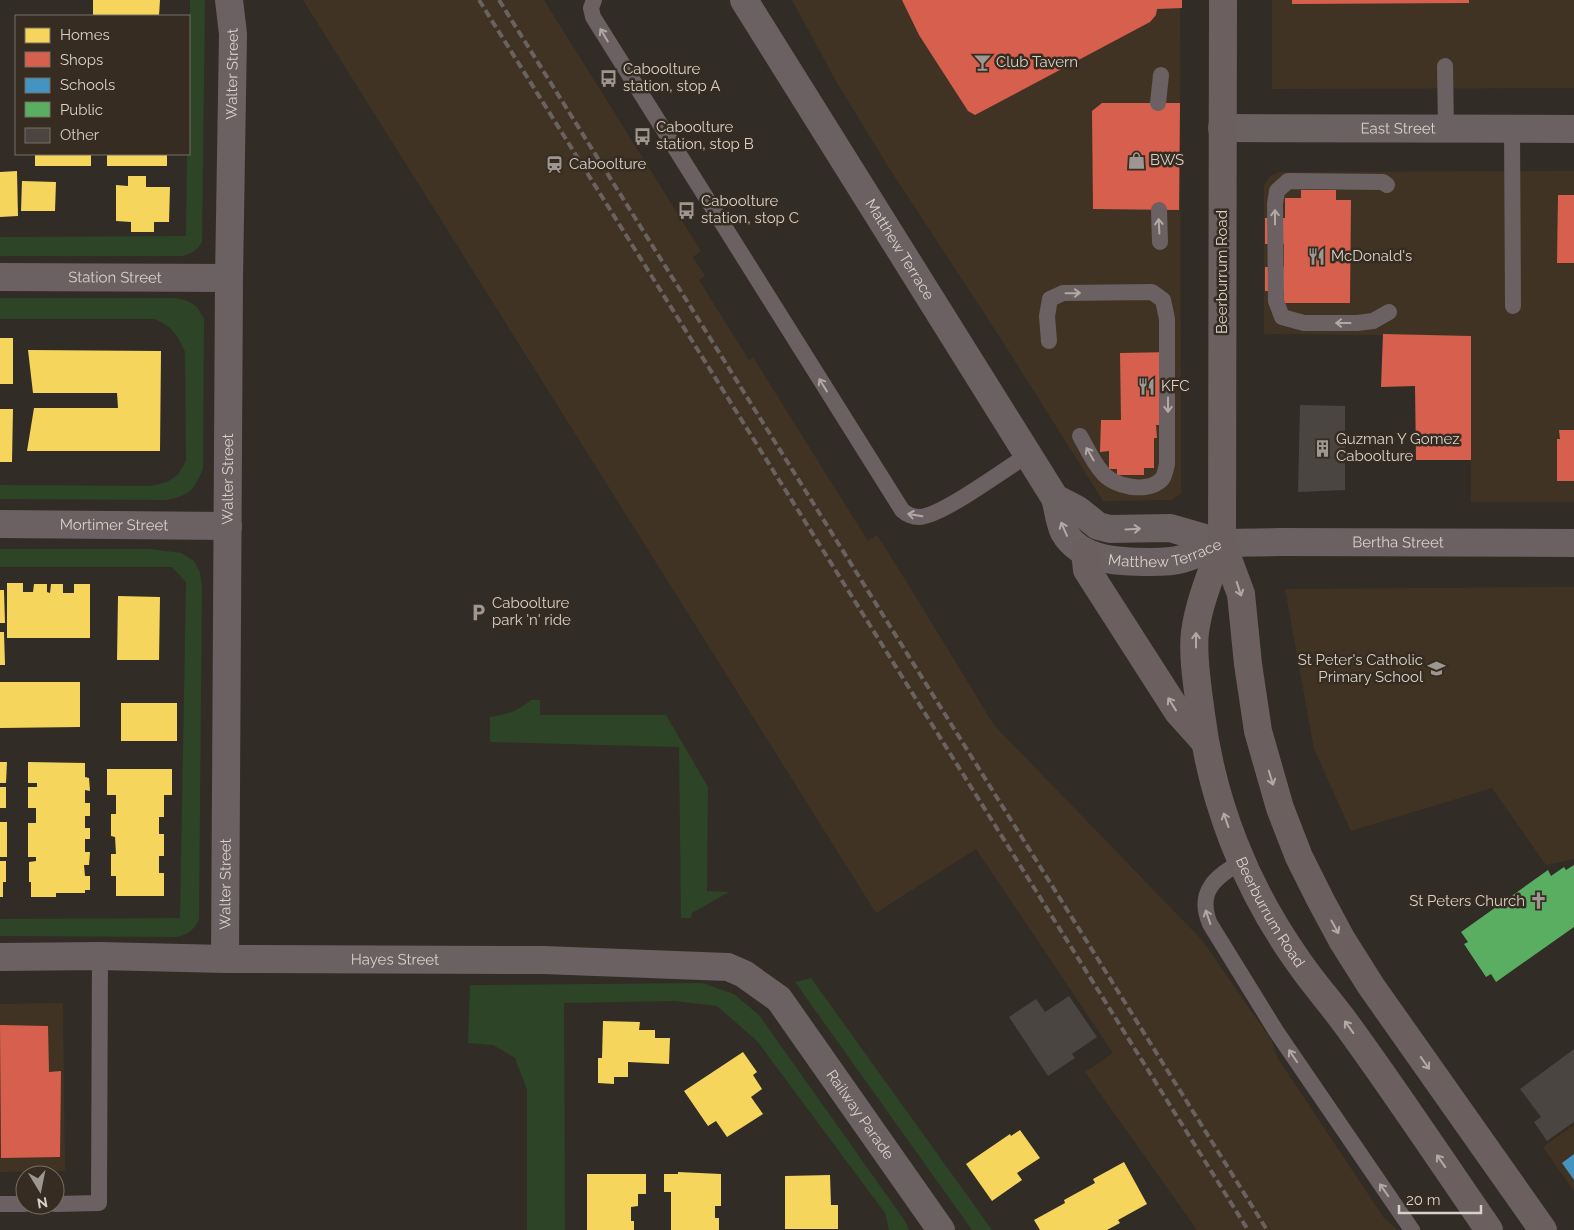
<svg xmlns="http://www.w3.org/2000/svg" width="1574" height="1230" viewBox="0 0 1574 1230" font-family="Raleway,sans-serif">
	<rect width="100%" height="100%" fill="#312c26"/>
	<g fill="#413323">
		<polygon points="303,0 544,0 701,251 693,257 705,276 699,280 749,360 753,357 868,541 877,535 906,581 994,725 1202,940 1272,1041 1277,1057 1384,1218 1398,1230 1197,1230 1085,1072 1113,1053 976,849 876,913"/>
		<polygon points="792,0 1180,0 1181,493 1172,500 1103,501 1001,339 891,171 837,83"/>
		<polygon points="1272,0 1574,0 1574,88 1272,89"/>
		<polygon points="1574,171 1574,502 1471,502 1471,336 1264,334 1264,185 1270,176 1279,172"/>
		<polygon points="1574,587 1574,859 1546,865 1492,788 1351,831 1314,749 1285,589"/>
		<polygon points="63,1003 65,1171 0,1172 0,1004"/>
		<polygon points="1574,1125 1574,1191 1543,1147"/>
	</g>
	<g fill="#2d4426">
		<path d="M190 0H205L202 241C198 251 192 253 182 256H0V237L186 236 187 154H189Z"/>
		<path d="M0 298H176C191 301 197 304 204 319L203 469C193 492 190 495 166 500L0 499V485L149 486C169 483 178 479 186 460L185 352C178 335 171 325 154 319H0Z"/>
		<path d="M0 549H151L181 553 194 561 200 572 202 587 199 920C193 930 189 934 177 937L0 936V919L180 918 186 582 172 567H0Z"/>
		<path d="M531 700H540V715H666L708 787 707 891 729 892 692 913 691 918H681L679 747 490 742V717C508 714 516 712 531 700Z"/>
		<polygon points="811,978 992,1230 972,1230 795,982"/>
		<polygon points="702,983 734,994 759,1015 905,1221 909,1230 889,1230 885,1213 757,1041 717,1006 674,1001 564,1003 565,1230 527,1230 527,1090 515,1058 493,1045 468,1043 470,985"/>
	</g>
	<g fill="#f6d55c">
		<polygon points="93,0 160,0 159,16 93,16"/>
		<rect x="35" y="154" width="56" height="12"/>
		<rect x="107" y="154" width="60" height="12"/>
		<polygon points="17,171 18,216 0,217 0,172"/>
		<polygon points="128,176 146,176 146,187 170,187 169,222 154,222 154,232 131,232 131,222 116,221 116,185 128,186"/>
		<polygon points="22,181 56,182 55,211 21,211"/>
		<rect x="0" y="338" width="13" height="46"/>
		<polygon points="28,350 161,351 160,451 27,451 34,408 118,408 117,393 33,393"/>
		<polygon points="0,409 13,409 12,462 0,462"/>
		<polygon points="7,583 23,583 23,592 33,592 34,584 47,584 47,592 50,593 51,584 63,584 63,593 74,593 74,584 90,584 90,638 7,638"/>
		<polygon points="0,590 4,590 5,623 0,623"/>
		<polygon points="118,596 160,597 159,660 117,660"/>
		<polygon points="0,632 4,632 5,665 0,665"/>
		<polygon points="0,682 80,682 80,727 0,728"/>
		<rect x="121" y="703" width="56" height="38"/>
		<polygon points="0,762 7,762 6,783 0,783"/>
		<polygon points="28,762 85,763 85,777 89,778 90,791 85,790 85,803 90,803 90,816 85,816 85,828 90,828 90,839 85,839 85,852 90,852 89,865 84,865 85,876 90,876 90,890 85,890 85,893 56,893 56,897 31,897 31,882 29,882 29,862 36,861 36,857 28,857 28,823 36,823 36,808 28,808 28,787 37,787 37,783 28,783"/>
		<polygon points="107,769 172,769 172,795 164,795 164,817 159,817 159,834 164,834 164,856 159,856 159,873 164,873 164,896 116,896 116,876 111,876 111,854 116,854 115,837 111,836 111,814 116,814 116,795 107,795"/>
		<rect x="0" y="787" width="6" height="21"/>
		<rect x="0" y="822" width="7" height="35"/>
		<polygon points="0,861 6,861 6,882 3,882 3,897 0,897"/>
		<polygon points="603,1021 640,1022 639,1030 655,1030 655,1038 670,1038 669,1064 628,1062 628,1077 614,1077 614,1084 598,1083 598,1058 602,1058"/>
		<polygon points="743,1052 757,1072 753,1075 762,1089 751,1097 763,1114 727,1137 716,1121 708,1126 684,1091"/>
		<polygon points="1020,1130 1040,1158 1017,1173 1022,1180 992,1201 966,1164 1010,1134 1011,1136"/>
		<polygon points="1124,1162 1147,1204 1118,1220 1120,1223 1107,1230 1040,1230 1034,1220 1065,1203 1064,1200 1095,1183 1093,1179"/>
		<polygon points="678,1172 721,1174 721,1206 715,1206 715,1218 719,1218 719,1230 671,1230 671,1192 664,1192 664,1174 678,1174"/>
		<polygon points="587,1174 646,1174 646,1194 638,1194 638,1206 631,1207 631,1221 634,1221 634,1230 587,1230"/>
		<polygon points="830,1175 831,1205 838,1205 838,1229 785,1229 785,1176"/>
	</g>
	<g fill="#d6604d">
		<polygon points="902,0 1182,0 1182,8 1157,9 1156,15 1150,22 975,115 968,111 919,35"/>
		<polygon points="1292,0 1469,0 1469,3 1292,4"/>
		<polygon points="1102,103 1180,103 1179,210 1093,209 1092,111"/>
		<polygon points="1301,190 1336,190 1336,200 1351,200 1350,303 1284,303 1284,291 1265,291 1265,267 1284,267 1284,244 1265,244 1265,218 1285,218 1285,198 1301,198"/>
		<polygon points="1558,195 1574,195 1574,263 1557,263"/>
		<polygon points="1383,334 1471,336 1471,460 1416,460 1415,386 1381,387"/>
		<polygon points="1173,352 1174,425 1156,425 1157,438 1154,438 1154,468 1144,468 1144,475 1117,475 1117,469 1109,469 1109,451 1100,452 1101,420 1121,420 1120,353"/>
		<polygon points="1559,430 1574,430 1574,481 1557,481 1557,439 1560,439"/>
		<polygon points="0,1025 48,1026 49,1072 61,1071 60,1157 1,1158"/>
	</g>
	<polygon fill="#4393c3" points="1574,1154 1574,1180 1562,1163"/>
	<polygon fill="#5aae61" points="1574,865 1574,927 1496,982 1491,974 1486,977 1464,944 1468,942 1461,932 1548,870 1551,876 1564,867 1566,870"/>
	<g fill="#4a4540">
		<polygon points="1300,405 1345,406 1345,490 1298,492"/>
		<polygon points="1069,996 1097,1037 1072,1054 1075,1058 1048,1076 1009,1017 1036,999 1045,1012"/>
		<polygon points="1574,1049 1574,1122 1547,1141 1534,1122 1541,1117 1520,1089"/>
	</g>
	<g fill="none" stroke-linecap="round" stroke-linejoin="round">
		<g stroke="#6b6062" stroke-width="16">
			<path d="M594 0 591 8 593 17 902 510C906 514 913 517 919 517 941 517 1006 468 1028 455"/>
			<polyline points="1445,66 1446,129"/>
			<polyline points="1158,103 1161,75"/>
			<polyline points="1512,129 1513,306"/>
			<polyline points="1387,185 1383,182 1288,181 1277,191 1275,204 1276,301 1282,317 1304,323 1357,323 1373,321 1389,312"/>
			<polyline points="1159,210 1160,242"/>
			<path d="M1049 341 1047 316 1050 299 1063 293 1152 292 1163 300 1167 319V464C1166 468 1165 475 1162 479 1148 494 1113 487 1102 472 1093 462 1087 448 1080 436"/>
			<path d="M1242 861C1216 877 1196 891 1210 924L1276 1031 1412 1230"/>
			<polyline points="0,1204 25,1204"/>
			<polyline points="55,1204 99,1203 100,956"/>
		</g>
		<g stroke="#6b6062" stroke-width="28">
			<path id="s1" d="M1222 128 1574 129"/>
			<path id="s2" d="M0 277 229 278"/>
			<path id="s3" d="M0 524 228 526"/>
			<path id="s4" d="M1222 543 1280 542 1574 543"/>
			<path id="s5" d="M0 957 100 956 225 959 543 960 728 967 744 974 779 999 941 1230"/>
			<path id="s6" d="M225 959 229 278 233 34 229 0"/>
		</g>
		<g stroke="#6b6062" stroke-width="28">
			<path id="s7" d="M744 0 1055 498C1058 508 1059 522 1064 532 1081 562 1122 562 1151 562 1162 562 1172 562 1182 559 1196 555 1209 548 1222 543"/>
			<polyline points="1055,498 1078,510 1098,526 1110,529 1170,528 1222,543"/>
		</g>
		<g stroke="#6c5f5f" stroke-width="28">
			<path id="s8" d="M1223 0 1222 543C1212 572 1199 602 1195 632 1192 656 1198 690 1201 714 1212 802 1246 888 1298 961 1313 983 1331 1003 1347 1025 1396 1092 1442 1162 1489 1230"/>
			<polyline points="1222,543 1241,594 1248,664 1258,731 1280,808 1299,857 1320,899 1342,940 1371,986 1543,1230"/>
			<polyline points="1085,552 1087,570 1178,712 1204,741"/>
		</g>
		<g stroke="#6a6261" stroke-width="4" stroke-dasharray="8 4" stroke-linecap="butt">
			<polyline points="479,0 1248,1230"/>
			<polyline points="499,0 1267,1230"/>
		</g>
	</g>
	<defs><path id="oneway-shaft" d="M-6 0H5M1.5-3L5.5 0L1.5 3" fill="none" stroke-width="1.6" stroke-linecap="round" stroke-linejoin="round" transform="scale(1.25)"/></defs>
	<g stroke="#b2a9a6">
		<use href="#oneway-shaft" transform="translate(604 35) rotate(-121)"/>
		<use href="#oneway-shaft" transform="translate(1275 217) rotate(-90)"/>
		<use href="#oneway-shaft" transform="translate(1159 226) rotate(-93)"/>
		<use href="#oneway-shaft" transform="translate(1073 293) rotate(-1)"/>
		<use href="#oneway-shaft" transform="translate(1343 323) rotate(180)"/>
		<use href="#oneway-shaft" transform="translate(823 385) rotate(-122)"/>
		<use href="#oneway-shaft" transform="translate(1168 405) rotate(90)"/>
		<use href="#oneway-shaft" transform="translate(1090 454) rotate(-120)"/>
		<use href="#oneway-shaft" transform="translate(915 515) rotate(-171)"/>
		<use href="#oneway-shaft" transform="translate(1064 529) rotate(-114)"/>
		<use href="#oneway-shaft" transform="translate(1133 529) rotate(-3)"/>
		<use href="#oneway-shaft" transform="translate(1208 917) rotate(-109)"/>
		<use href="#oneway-shaft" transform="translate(1293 1056) rotate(-124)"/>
		<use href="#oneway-shaft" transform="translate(1384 1190) rotate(-125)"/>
	</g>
	<g stroke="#b2a9a5">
		<use href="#oneway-shaft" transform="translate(1239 589) rotate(72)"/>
		<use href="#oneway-shaft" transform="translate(1196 640) rotate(-90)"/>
		<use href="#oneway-shaft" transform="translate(1172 704) rotate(-122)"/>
		<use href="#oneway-shaft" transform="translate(1271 778) rotate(73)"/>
		<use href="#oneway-shaft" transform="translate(1226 820) rotate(-109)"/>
		<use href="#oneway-shaft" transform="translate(1335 927) rotate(61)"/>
		<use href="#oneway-shaft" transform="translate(1349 1027) rotate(-126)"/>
		<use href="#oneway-shaft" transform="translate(1425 1063) rotate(55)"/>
		<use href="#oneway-shaft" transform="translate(1441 1161) rotate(-125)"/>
	</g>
	<defs>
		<symbol id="bar-bare" viewBox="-9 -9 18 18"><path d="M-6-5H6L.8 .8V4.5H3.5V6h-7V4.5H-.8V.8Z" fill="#9e9791" stroke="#362c21" stroke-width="2.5" paint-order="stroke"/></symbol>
		<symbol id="bus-bare" viewBox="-9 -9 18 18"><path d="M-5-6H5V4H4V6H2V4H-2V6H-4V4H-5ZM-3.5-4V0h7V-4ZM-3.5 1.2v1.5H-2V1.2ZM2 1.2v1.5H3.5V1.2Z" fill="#9e9791" stroke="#362c21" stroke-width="2.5" paint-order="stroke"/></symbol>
		<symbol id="shop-bare" viewBox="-9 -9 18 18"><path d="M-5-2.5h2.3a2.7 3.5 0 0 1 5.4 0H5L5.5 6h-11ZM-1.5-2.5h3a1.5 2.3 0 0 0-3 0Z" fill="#9e9791" stroke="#362c21" stroke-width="2.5" paint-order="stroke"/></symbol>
		<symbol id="station-bare" viewBox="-9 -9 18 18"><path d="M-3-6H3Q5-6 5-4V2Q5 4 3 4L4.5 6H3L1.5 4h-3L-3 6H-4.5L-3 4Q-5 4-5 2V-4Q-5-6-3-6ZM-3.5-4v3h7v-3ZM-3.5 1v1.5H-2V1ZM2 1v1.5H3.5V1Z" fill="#9e9791" stroke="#362c21" stroke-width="2.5" paint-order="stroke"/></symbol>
		<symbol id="restaurant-bare" viewBox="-9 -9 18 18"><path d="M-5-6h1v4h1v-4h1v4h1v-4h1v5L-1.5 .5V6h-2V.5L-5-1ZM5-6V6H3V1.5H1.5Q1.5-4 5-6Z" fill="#9e9791" stroke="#362c21" stroke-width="2.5" paint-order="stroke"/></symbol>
		<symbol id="building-bare" viewBox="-9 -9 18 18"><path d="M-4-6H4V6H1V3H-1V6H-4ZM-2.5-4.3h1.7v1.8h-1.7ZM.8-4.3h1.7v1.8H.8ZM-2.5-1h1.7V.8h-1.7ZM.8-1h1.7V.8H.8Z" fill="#9e9791" stroke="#362c21" stroke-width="2.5" paint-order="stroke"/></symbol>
		<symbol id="parking-bare" viewBox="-9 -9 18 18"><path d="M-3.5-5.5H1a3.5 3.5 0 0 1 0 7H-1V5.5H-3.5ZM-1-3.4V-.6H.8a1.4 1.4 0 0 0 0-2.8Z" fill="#9e9791" stroke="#362c21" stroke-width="2.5" paint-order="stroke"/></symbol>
		<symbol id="school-bare" viewBox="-9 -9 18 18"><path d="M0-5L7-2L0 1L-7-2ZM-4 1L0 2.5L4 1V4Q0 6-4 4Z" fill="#9e9791" stroke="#362c21" stroke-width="2.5" paint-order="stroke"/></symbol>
		<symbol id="church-bare" viewBox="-9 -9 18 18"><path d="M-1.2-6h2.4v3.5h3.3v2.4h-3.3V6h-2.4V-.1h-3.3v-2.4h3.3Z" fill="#9e9791" stroke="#362c21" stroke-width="2.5" paint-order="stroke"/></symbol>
	</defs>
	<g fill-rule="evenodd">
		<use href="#bar-bare" x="970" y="50" width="25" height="25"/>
		<use href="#bus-bare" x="596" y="66" width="25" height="25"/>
		<use href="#bus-bare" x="630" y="124" width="25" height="25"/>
		<use href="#shop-bare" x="1124" y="148" width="25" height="25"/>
		<use href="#station-bare" x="542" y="152" width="25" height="25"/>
		<use href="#bus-bare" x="674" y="198" width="25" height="25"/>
		<use href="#restaurant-bare" x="1304" y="244" width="25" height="25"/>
		<use href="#restaurant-bare" x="1134" y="374" width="25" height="25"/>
		<use href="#building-bare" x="1310" y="436" width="25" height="25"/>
		<use href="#parking-bare" x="466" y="600" width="25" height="25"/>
		<use href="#school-bare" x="1424" y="656" width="25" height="25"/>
		<use href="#church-bare" x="1526" y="888" width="25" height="25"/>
	</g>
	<g text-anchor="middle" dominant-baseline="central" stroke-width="5" stroke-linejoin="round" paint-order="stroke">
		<g font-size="15" fill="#d8d1ca" stroke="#362c21" text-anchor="start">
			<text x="996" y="62">Club Tavern</text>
			<text x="623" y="69">Caboolture<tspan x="623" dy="17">station, stop A</tspan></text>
			<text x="656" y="127">Caboolture<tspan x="656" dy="17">station, stop B</tspan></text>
			<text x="1150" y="160">BWS</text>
			<text x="569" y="164">Caboolture</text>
			<text x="701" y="201">Caboolture<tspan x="701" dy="17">station, stop C</tspan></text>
			<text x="1331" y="256">McDonald's</text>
			<text x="1161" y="386">KFC</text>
			<text x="1336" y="439">Guzman Y Gomez<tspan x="1336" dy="17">Caboolture</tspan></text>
			<text x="492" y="603">Caboolture<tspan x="492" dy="17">park 'n' ride</tspan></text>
			<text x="1423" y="660" text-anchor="end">St Peter's Catholic<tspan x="1423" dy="17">Primary School</tspan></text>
			<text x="1525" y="901" text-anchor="end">St Peters Church</text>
		</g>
		<g font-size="15" fill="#d8d1ca" stroke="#362c21">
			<text stroke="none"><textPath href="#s6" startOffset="885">Walter Street</textPath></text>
			<text stroke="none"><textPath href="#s1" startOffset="176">East Street</textPath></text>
			<text stroke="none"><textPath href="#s7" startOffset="294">Matthew Terrace</textPath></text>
			<text transform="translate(1222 272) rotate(-90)">Beerburrum Road</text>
			<text stroke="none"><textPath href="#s2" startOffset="115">Station Street</textPath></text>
			<text stroke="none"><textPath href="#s6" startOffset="480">Walter Street</textPath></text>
			<text stroke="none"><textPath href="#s3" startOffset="114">Mortimer Street</textPath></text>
			<text stroke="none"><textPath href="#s4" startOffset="176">Bertha Street</textPath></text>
			<text stroke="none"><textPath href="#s7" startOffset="734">Matthew Terrace</textPath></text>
			<text stroke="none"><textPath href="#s6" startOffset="75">Walter Street</textPath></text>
			<text stroke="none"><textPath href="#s8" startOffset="930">Beerburrum Road</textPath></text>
			<text stroke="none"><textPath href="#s5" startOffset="395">Hayes Street</textPath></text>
			<text stroke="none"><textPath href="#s5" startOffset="930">Railway Parade</textPath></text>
		</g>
	</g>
	<rect x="15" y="15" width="175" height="140" fill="#362c21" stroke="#776e65"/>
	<rect x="25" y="28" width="25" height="15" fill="#f6d55c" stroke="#776e65"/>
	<text x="60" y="40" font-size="15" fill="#d8d1ca">Homes</text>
	<rect x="25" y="52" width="25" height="15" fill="#d6604d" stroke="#776e65"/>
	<text x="60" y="65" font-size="15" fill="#d8d1ca">Shops</text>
	<rect x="25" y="78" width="25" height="15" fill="#4393c3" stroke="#776e65"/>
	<text x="60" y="90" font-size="15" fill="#d8d1ca">Schools</text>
	<rect x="25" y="102" width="25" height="15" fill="#5aae61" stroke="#776e65"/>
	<text x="60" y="115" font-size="15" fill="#d8d1ca">Public</text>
	<rect x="25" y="128" width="25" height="15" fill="#4a4540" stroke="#776e65"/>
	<text x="60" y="140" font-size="15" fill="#d8d1ca">Other</text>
	<g transform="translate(40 1190) rotate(170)"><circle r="24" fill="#362c21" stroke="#776e65"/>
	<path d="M0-4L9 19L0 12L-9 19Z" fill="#9e9791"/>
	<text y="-8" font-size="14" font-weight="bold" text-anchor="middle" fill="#d8d1ca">N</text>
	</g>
	<path d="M1399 1205v8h82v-8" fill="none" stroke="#d8d1ca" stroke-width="2.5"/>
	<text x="1406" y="1205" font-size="15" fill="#d8d1ca" stroke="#362c21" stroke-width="4" paint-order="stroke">20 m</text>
</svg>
